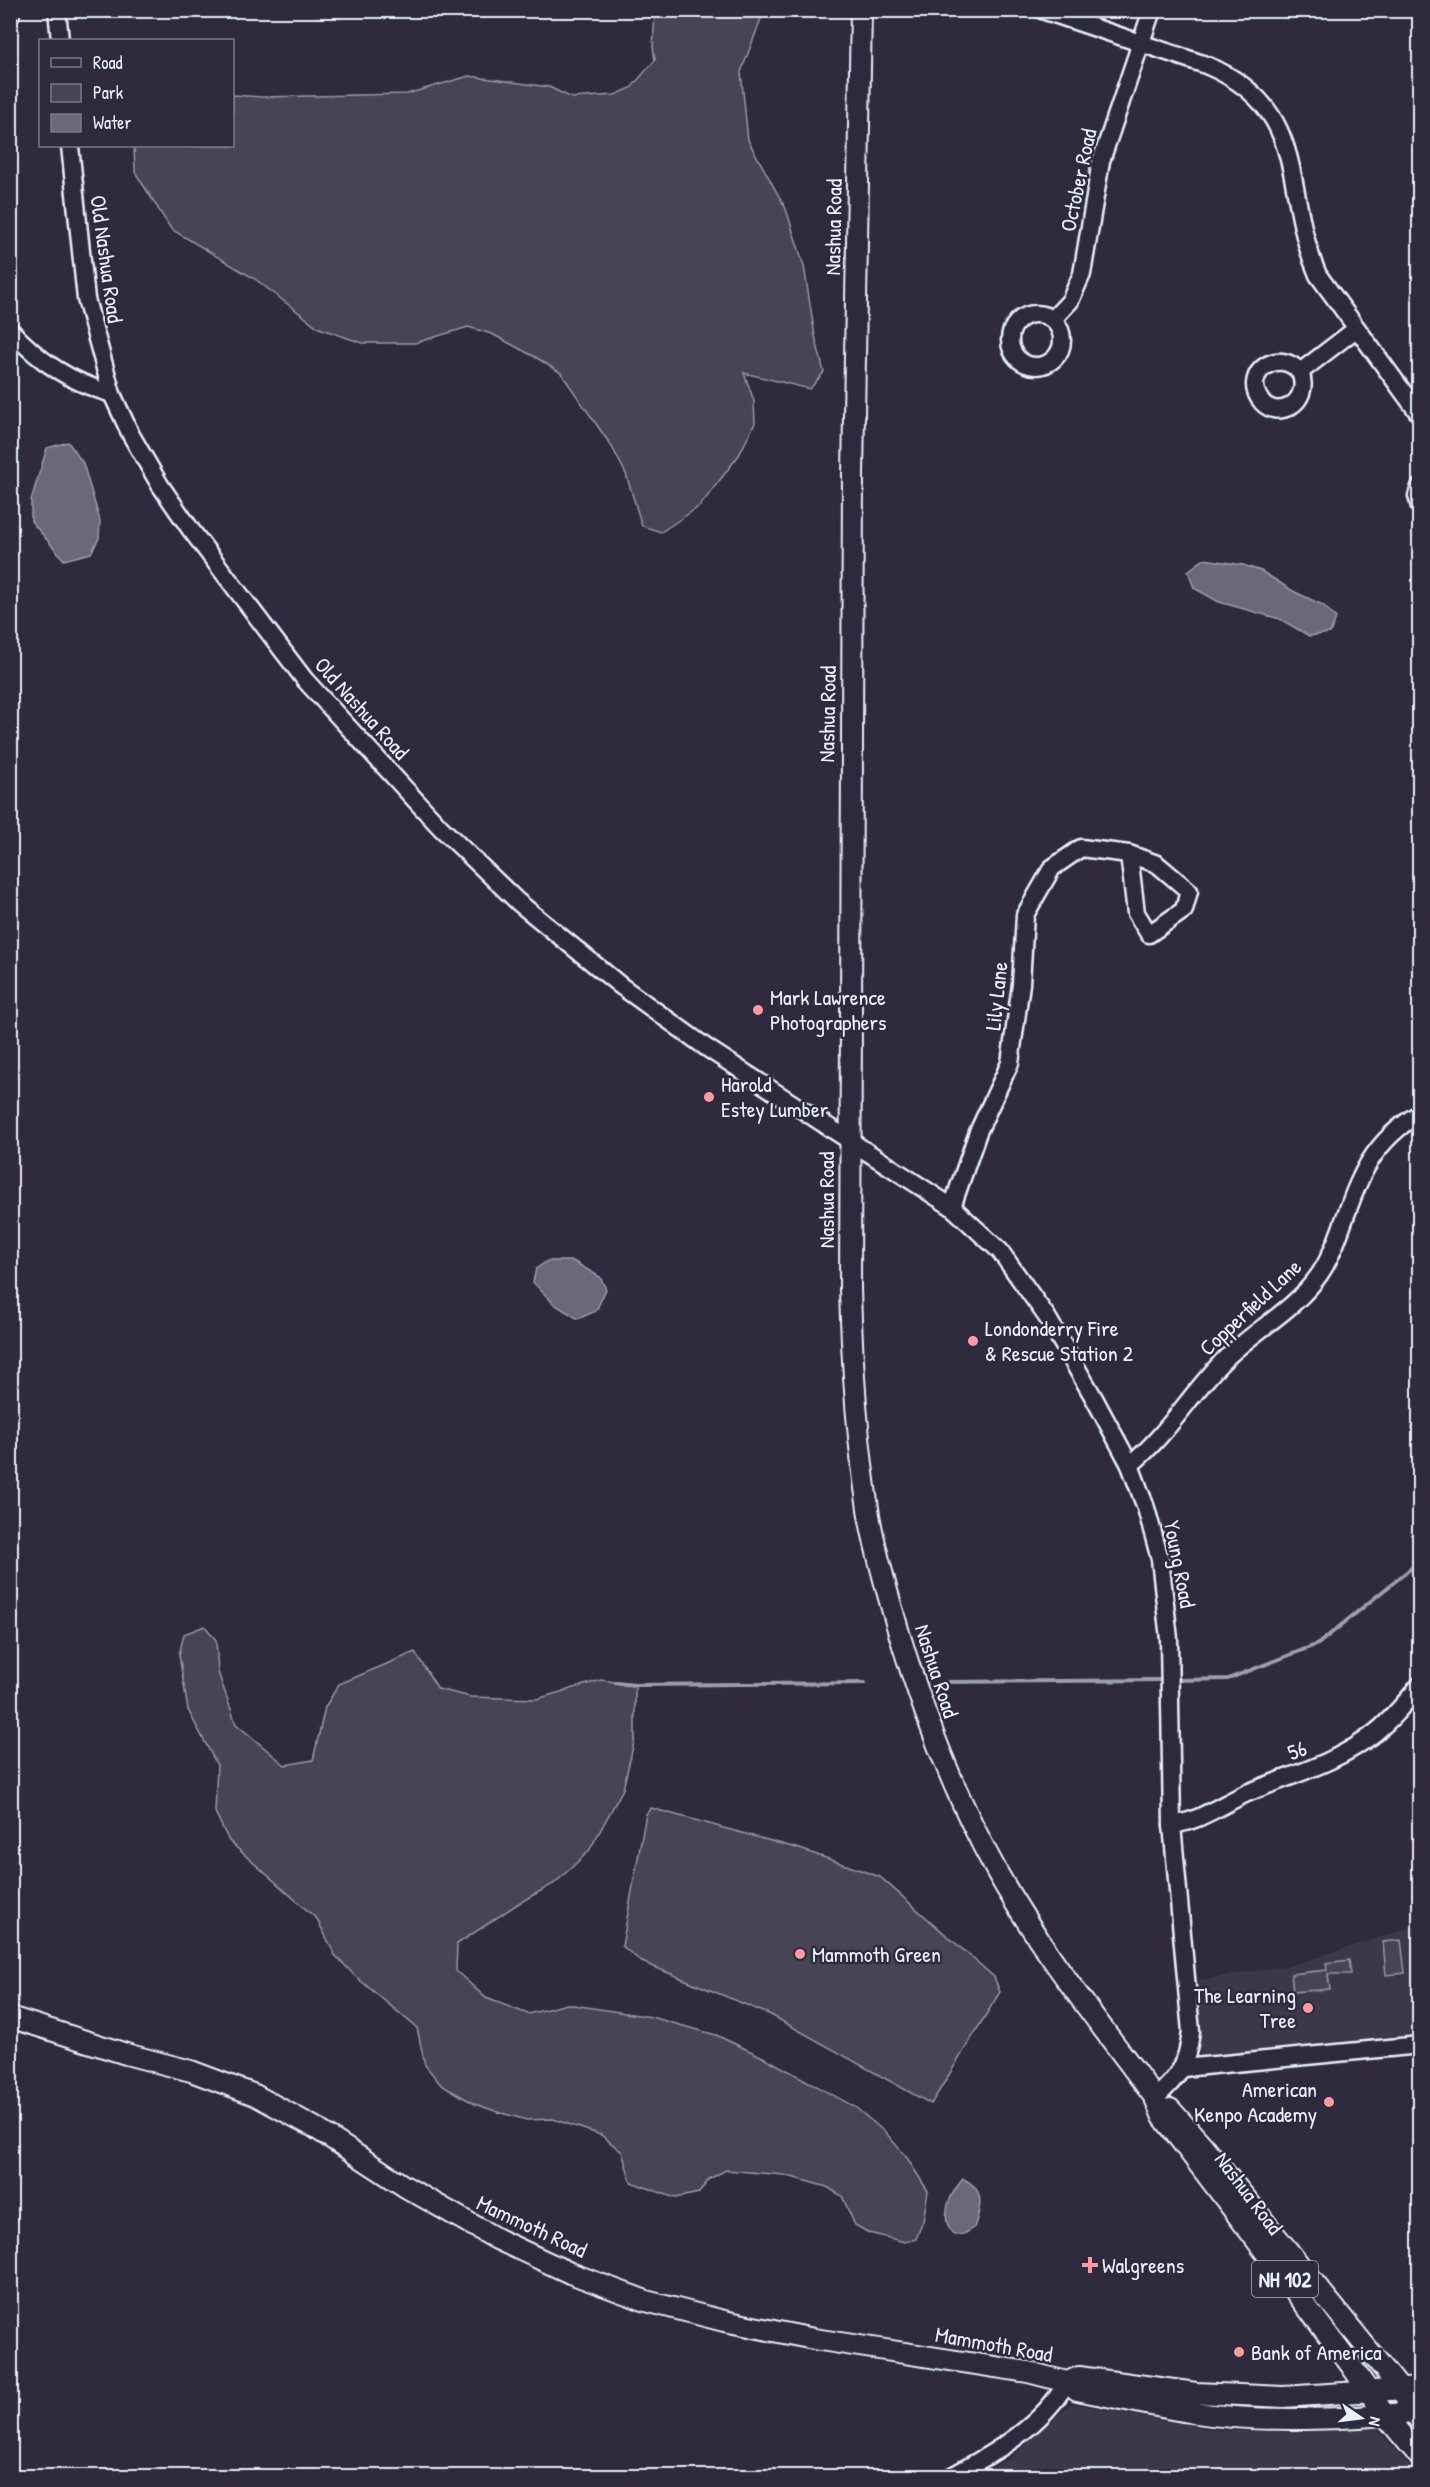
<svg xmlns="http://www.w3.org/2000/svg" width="1430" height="2487" viewBox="0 0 1430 2487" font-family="'Patrick Hand',sans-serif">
	<rect width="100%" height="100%" fill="#2f2a3d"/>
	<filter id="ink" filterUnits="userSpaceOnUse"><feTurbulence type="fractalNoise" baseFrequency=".0167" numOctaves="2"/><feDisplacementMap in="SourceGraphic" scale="12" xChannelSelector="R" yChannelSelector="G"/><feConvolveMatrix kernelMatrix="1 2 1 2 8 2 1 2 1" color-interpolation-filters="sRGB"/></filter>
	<g filter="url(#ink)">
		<g fill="#3b3749">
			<polygon points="1419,1925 1419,2036 1206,2060 1201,2057 1193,1981 1292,1965"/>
			<polygon points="1071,2403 1216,2430 1280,2432 1377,2428 1418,2476 976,2476 1012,2457"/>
		</g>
		<g fill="#464455" stroke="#979aa6" stroke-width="1.5">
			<polygon points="655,11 764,11 741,72 748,140 786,209 804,266 815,336 824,372 810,389 744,373 754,401 755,423 739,455 700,506 661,532 642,526 626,474 612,447 561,373 537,358 492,334 468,327 415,343 362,343 319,328 255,279 171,229 135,172 134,146 232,146 233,95 262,97 407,94 469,76 549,87 572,98 615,95 631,88 655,60 653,47"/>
			<polygon points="205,1626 216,1640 218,1672 236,1724 285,1765 313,1760 325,1707 339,1684 415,1652 438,1689 471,1697 537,1699 601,1680 635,1685 635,1738 623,1789 589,1851 555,1883 519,1903 457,1944 456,1971 486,1998 528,2014 567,2004 651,2017 716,2035 765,2058 855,2107 886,2133 907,2158 928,2191 923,2221 916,2239 905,2242 869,2233 855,2225 842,2196 827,2187 784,2175 726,2170 709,2179 699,2193 675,2198 631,2182 622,2152 601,2135 553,2119 527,2120 501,2113 475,2104 441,2085 425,2065 417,2028 355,1976 335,1955 317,1919 229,1841 215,1812 217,1765 188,1710 179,1655 184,1634"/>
			<polygon points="651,1808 800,1849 880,1877 994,1977 1000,1992 931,2104 771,2015 642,1962 622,1946 646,1814"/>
			<polygon points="1401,1940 1405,1973 1386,1975 1383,1942"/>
			<polygon points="1349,1960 1351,1974 1328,1974 1330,1989 1293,1992 1291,1974 1327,1970 1326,1963"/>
		</g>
		<g fill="#696978" stroke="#9c9fab" stroke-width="1.5">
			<polygon points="68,442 83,463 100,521 99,538 91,553 64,560 31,521 31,500 47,448"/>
			<polygon points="1204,559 1243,565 1261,571 1293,591 1323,605 1336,618 1330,633 1309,636 1280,619 1219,602 1194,588 1188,571"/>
			<polygon points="547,1261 573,1261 600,1277 606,1289 596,1311 578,1319 554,1304 533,1282 536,1269"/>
			<path d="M963 2179C986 2189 981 2208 974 2228L964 2234 954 2235C938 2218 950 2194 963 2179Z"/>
		</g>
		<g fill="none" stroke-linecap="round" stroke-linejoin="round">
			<g stroke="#9c9fab" stroke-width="4">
				<polyline points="1178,1680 1228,1679 1318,1644 1420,1561"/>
				<polyline points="948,1682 1159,1680"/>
				<polyline points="616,1683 635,1685 865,1683"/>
			</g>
			<defs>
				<g id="minor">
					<polyline points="57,10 60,40"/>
					<path d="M1042 10 1206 65C1312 109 1281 191 1318 275L1420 415"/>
					<polyline points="10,16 12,10"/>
					<path d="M70 146 86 299 112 394 131 435 160 485 191 530 305 680 441 828 518 902 621 986 707 1048 952 1207 1000 1251 1047 1317 1094 1398 1130 1465 1146 1508 1160 1559 1169 1639 1172 1825 1191 2032C1187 2065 1179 2077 1155 2098"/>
					<circle cx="1036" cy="340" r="26"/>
					<polyline points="1053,319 1070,301 1082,274 1101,161 1152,10"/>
					<path d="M10 330C41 363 69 381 112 394"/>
					<path d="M1300 372C1279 347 1243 372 1259 398 1275 424 1313 402 1300 372L1356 329"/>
					<polyline points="1420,487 1417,496 1420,507"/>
					<polyline points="952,1207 978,1132 1010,1063 1021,984 1025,915 1052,868 1081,848 1129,854 1157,864 1189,891 1184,910 1149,934 1136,913 1129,854"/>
					<path d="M1130 1465C1166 1436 1189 1396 1221 1363 1251 1332 1294 1311 1319 1275 1329 1261 1336 1243 1342 1226 1360 1175 1372 1142 1420 1113"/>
					<path d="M1172 1825C1200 1821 1221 1805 1247 1793 1291 1775 1338 1763 1376 1732 1392 1719 1406 1702 1420 1685"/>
					<polyline points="1183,2068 1420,2045"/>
					<path d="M952 2476C996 2452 1042 2426 1067 2382"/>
				</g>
				<g id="major">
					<path d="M861 10 853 474 850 1289C852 1365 857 1440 869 1515 876 1555 888 1595 899 1633 924 1716 955 1796 997 1872 1042 1952 1101 2025 1155 2098L1163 2117 1350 2364 1385 2415 1420 2457"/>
					<path d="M10 2017 126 2054 191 2071 255 2095 314 2127 404 2186 497 2239 570 2273 646 2301 724 2321 814 2339 1028 2372 1067 2382 1077 2390C1114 2397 1152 2406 1190 2412 1258 2423 1351 2420 1420 2411"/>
					<polyline points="1170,2109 1203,2146 1401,2390 1419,2420"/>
					<polyline points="1072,2380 1079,2377 1196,2393 1283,2397 1420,2388"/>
				</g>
			</defs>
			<use href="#minor" stroke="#e8f1f8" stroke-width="21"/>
			<use href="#major" stroke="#e8f1f8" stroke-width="24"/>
			<use href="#minor" stroke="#2f2a3d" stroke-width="16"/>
			<use href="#major" stroke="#2f2a3d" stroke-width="20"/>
		</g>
	</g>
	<g fill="#ff9aa2" stroke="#2f2a3d" stroke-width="2">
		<circle cx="758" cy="1010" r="6"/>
		<circle cx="709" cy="1097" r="6"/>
		<circle cx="973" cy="1341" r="6"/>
		<circle cx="800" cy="1954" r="6"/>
		<circle cx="1308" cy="2008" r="6"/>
		<circle cx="1329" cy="2102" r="6"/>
		<path d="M1087 2256h6v6h6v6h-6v6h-6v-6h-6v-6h6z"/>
		<circle cx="1239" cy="2352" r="6"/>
	</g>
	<g text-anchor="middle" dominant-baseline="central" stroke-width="5" stroke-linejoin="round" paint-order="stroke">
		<rect fill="#2f2a3d" stroke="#b0b5c0" stroke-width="1.5" x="1252" y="2261" width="66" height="36" rx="4.5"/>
		<g font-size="21" font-weight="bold" fill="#e8f1f8">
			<text x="1285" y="2279">NH 102</text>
		</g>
		<g font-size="22" fill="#e8f1f8" stroke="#2f2a3d">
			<text transform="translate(1078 180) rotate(-78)">October Road</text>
			<text transform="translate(833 227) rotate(-89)">Nashua Road</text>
			<text transform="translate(107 259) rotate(82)">Old Nashua Road</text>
			<text transform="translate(362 708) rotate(48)">Old Nashua Road</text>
			<text transform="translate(827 714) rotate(-89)">Nashua Road</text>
			<text transform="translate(996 996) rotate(-84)">Lily Lane</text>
			<text transform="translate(826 1200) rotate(-90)">Nashua Road</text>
			<text transform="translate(1250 1307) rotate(-43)">Copperfield Lane</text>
			<text transform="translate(1180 1564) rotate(79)">Young Road</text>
			<text transform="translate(937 1671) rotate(72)">Nashua Road</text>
			<text transform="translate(1297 1750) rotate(-22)">56</text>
			<text transform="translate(1249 2193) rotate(53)">Nashua Road</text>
			<text transform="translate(532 2226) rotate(25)">Mammoth Road</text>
			<text transform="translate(994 2344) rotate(10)">Mammoth Road</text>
		</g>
		<g font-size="22" fill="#e8f1f8" stroke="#2f2a3d" text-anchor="start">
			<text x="770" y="997">Mark Lawrence<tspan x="770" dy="25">Photographers</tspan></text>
			<text x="721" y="1084">Harold<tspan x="721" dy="25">Estey Lumber</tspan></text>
			<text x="985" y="1328">Londonderry Fire<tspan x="985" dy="25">&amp; Rescue Station 2</tspan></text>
			<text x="812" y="1954">Mammoth Green</text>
			<text x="1296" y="1995" text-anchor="end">The Learning<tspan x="1296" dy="25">Tree</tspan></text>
			<text x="1317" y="2089" text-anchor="end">American<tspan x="1317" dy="25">Kenpo Academy</tspan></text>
			<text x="1102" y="2265">Walgreens</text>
			<text x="1251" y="2352">Bank of America</text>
		</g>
	</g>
	<rect width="1430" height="2487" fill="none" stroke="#2f2a3d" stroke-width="36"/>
	<rect x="18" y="18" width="1394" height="2451" fill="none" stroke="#e8f1f8" stroke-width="2" filter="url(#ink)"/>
	<rect x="39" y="39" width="195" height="108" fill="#2f2a3d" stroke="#797a88" stroke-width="1.5"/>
	<rect x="51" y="58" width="30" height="9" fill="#2f2a3d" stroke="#797a88" stroke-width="1.5"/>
	<text x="93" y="69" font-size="18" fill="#e8f1f8">Road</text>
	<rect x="51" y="84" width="30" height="18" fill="#464455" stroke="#797a88" stroke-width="1.5"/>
	<text x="93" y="99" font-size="18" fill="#e8f1f8">Park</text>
	<rect x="51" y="114" width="30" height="18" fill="#696978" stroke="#797a88" stroke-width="1.5"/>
	<text x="93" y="129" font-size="18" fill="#e8f1f8">Water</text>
	<g transform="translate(1361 2418) rotate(104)" stroke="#2f2a3d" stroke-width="4.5" paint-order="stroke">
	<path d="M0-4.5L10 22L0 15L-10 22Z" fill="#e8f1f8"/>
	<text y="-9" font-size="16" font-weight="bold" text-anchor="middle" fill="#e8f1f8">N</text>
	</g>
</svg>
